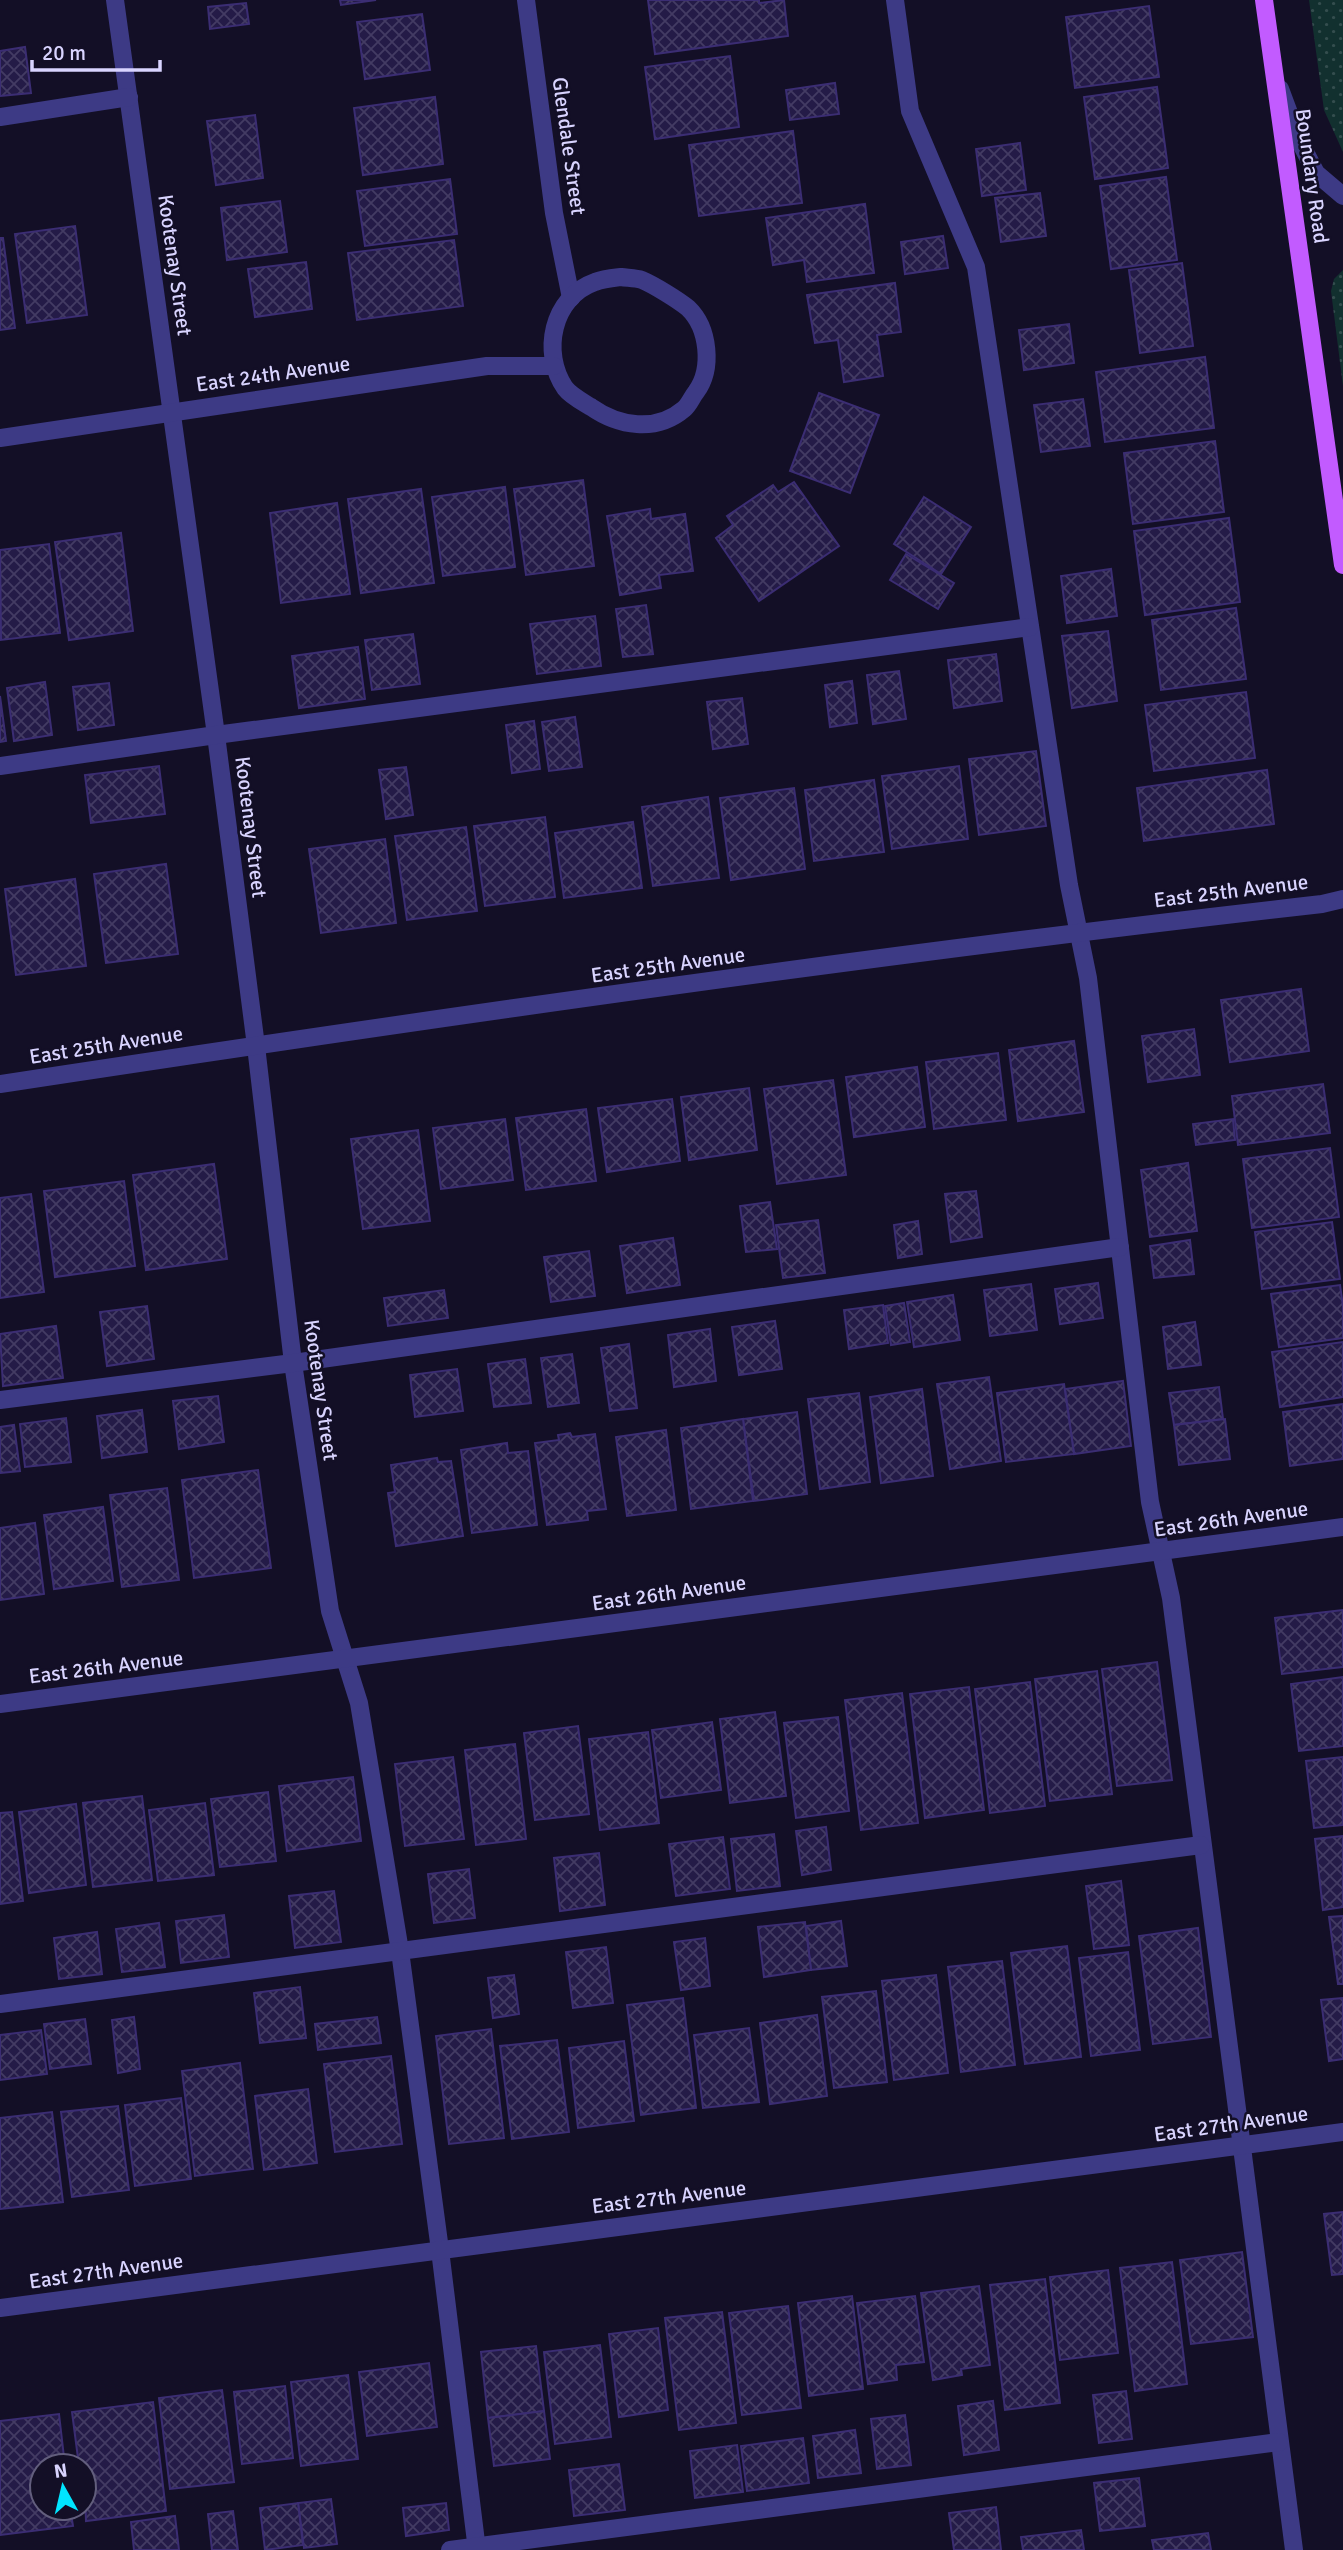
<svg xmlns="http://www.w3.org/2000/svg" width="1343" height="2550" viewBox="0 0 1343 2550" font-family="Signika,sans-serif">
	<defs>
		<pattern id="grass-dots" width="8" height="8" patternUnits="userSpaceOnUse" patternTransform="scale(1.75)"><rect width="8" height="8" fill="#12302f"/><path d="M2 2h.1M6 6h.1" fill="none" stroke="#344d4e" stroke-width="1.8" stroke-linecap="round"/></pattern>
		<pattern id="building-cross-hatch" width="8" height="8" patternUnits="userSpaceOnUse" patternTransform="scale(1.75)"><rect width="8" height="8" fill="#241b47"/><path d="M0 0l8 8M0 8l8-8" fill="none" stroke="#433b63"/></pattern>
	</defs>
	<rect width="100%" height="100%" fill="#130f26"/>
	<g fill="url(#grass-dots)">
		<polygon points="1309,0 1343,0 1343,152 1324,110"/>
		<polygon points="1343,270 1343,386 1331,291 1334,279"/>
	</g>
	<g fill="url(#building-cross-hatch)" stroke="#3b2d73" stroke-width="2">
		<polygon points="340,0 376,0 341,5"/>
		<polygon points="648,0 759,0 759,3 784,0 788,36 655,54"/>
		<polygon points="246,3 249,24 210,29 208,7"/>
		<polygon points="1149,6 1159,77 1075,88 1066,17"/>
		<polygon points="422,14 430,70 365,79 357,22"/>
		<polygon points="25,47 31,93 0,96 0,51"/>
		<polygon points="730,56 739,127 655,139 645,67"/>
		<polygon points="835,83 839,114 790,120 786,90"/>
		<polygon points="1157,87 1168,168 1095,179 1084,97"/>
		<polygon points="435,97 443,164 363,175 354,108"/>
		<polygon points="255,115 263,178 216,185 207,121"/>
		<polygon points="793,131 802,203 699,216 689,145"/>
		<polygon points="1020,143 1026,190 982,196 976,149"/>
		<polygon points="1166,177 1177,260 1111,269 1100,186"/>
		<polygon points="450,179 457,234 365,246 357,191"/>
		<polygon points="1040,193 1046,236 1001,242 995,198"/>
		<polygon points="280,201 287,252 227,260 221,208"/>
		<polygon points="865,204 874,273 807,282 804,260 773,265 766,218"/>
		<polygon points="75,226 87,315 27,323 15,234"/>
		<polygon points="943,236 948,268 905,274 901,242"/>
		<polygon points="0,238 3,238 15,328 0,330"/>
		<polygon points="454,240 463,306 357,320 348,253"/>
		<polygon points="306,262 312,309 255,317 248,269"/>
		<polygon points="1182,263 1193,346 1140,353 1129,270"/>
		<polygon points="895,283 901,332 877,335 883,376 844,382 838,340 815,343 807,295"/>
		<polygon points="1069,324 1074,363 1024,370 1019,330"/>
		<polygon points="1205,357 1214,428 1105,442 1096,372"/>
		<polygon points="819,393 879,415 850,493 790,471"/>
		<polygon points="1083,399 1090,446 1041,452 1034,405"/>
		<polygon points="1215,441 1224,512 1133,524 1124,453"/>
		<polygon points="583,480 594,566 526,575 514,489"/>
		<polygon points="794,482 839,546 759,601 716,538 733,525 727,516 773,485 778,492"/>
		<polygon points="505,487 515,567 443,576 432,497"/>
		<polygon points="421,489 434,583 361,593 348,499"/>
		<polygon points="924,497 971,527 941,574 894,544"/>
		<polygon points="337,503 350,594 281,603 270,513"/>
		<polygon points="650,509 651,519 685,514 693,571 659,575 661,588 620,595 607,516"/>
		<polygon points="1229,518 1240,602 1145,615 1134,531"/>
		<polygon points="121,533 133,631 69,640 55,542"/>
		<polygon points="49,544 60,633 1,640 0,550"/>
		<polygon points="906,554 954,583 938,609 890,580"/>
		<polygon points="1111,569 1117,616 1067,623 1061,576"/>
		<polygon points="646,605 653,654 623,657 616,609"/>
		<polygon points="1236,608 1246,679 1161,690 1152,620"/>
		<polygon points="595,616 601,666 537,674 530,624"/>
		<polygon points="1108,631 1117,701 1072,708 1062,636"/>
		<polygon points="413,634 420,684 372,690 365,640"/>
		<polygon points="358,647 365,699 299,708 292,656"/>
		<polygon points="996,654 1002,701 954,708 948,660"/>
		<polygon points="899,671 906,719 873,724 867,675"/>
		<polygon points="852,681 857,723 830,727 825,685"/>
		<polygon points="45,682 52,735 14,741 7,688"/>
		<polygon points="109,683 114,725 78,730 73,687"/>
		<polygon points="1246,692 1255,758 1154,771 1145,705"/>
		<polygon points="0,696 6,741 0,742"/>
		<polygon points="742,698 748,744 713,749 707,702"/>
		<polygon points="575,717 582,767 549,771 542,722"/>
		<polygon points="534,721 540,769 512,773 506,725"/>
		<polygon points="1036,751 1046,826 979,835 969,759"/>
		<polygon points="159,766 165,814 91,823 85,775"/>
		<polygon points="959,766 968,839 892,849 882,776"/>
		<polygon points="406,767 413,815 386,819 379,770"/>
		<polygon points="1267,770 1274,824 1144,841 1137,788"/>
		<polygon points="874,780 884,852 814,861 805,790"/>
		<polygon points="794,788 805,869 731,880 720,798"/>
		<polygon points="708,797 719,878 653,886 642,807"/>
		<polygon points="545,817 555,897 485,906 474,826"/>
		<polygon points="633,822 642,888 564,898 555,833"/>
		<polygon points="466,827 477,911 407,920 395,836"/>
		<polygon points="385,839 396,923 321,933 309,849"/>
		<polygon points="166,864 178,954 106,963 94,874"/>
		<polygon points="75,879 86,966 16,975 5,889"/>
		<polygon points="1301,989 1309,1051 1230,1062 1221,1000"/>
		<polygon points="1194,1029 1200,1075 1148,1082 1142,1036"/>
		<polygon points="1074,1041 1084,1112 1018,1121 1009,1050"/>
		<polygon points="998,1053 1006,1120 934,1129 926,1062"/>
		<polygon points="917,1067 925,1127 854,1137 846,1077"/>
		<polygon points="833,1080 846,1175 777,1184 764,1089"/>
		<polygon points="1323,1084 1330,1133 1238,1145 1232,1096"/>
		<polygon points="749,1088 757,1150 689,1160 681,1097"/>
		<polygon points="672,1099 680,1161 607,1172 598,1108"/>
		<polygon points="586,1109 596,1181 526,1190 516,1118"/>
		<polygon points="505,1119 513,1180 441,1189 433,1128"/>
		<polygon points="1233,1119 1235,1140 1196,1145 1193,1124"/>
		<polygon points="418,1130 430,1221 363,1229 351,1139"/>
		<polygon points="1330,1148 1339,1217 1252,1228 1243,1159"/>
		<polygon points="1188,1163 1197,1231 1150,1237 1141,1170"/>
		<polygon points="214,1164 227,1259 146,1270 133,1175"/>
		<polygon points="124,1181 135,1266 55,1277 44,1191"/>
		<polygon points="976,1191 982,1237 951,1242 945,1194"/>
		<polygon points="31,1194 44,1292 0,1298 0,1198"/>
		<polygon points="770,1202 777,1249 746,1252 740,1206"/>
		<polygon points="818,1220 825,1273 783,1278 776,1225"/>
		<polygon points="918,1221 922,1254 898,1258 894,1225"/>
		<polygon points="1332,1222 1340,1279 1262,1289 1255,1232"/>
		<polygon points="673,1238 680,1285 627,1293 620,1246"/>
		<polygon points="1190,1240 1194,1274 1154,1278 1150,1246"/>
		<polygon points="589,1251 595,1296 551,1302 544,1257"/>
		<polygon points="1098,1283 1103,1318 1060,1324 1055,1289"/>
		<polygon points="1031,1284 1037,1330 990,1336 984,1290"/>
		<polygon points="1340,1285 1343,1306 1343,1338 1279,1347 1271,1294"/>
		<polygon points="444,1290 448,1318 388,1326 384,1298"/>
		<polygon points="953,1295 960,1340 914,1347 907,1302"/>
		<polygon points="904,1303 910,1342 891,1345 885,1306"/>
		<polygon points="883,1305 888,1343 849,1349 844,1310"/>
		<polygon points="147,1306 154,1359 107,1366 100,1312"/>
		<polygon points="775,1321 782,1369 739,1375 732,1327"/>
		<polygon points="1195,1322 1201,1365 1168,1369 1163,1327"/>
		<polygon points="56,1326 63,1378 3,1386 0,1334"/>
		<polygon points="710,1329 716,1381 674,1387 668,1335"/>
		<polygon points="1343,1342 1343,1397 1280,1407 1272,1352"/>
		<polygon points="629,1344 637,1408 610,1411 601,1348"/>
		<polygon points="572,1354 579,1403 548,1407 541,1358"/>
		<polygon points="525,1359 531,1403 494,1407 488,1364"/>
		<polygon points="457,1369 463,1411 415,1417 410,1375"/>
		<polygon points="989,1377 1001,1461 950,1469 937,1384"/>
		<polygon points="1123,1381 1131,1446 1074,1454 1065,1389"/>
		<polygon points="1064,1384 1074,1454 1006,1462 997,1393"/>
		<polygon points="1219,1387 1223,1419 1174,1425 1169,1393"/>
		<polygon points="922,1389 933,1476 881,1483 870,1397"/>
		<polygon points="859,1393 870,1482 820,1489 808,1399"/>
		<polygon points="218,1396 224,1442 179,1449 173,1401"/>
		<polygon points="1343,1404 1343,1459 1290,1466 1283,1412"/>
		<polygon points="142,1410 147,1452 102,1458 97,1416"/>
		<polygon points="797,1412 807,1494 754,1501 743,1419"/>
		<polygon points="66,1418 71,1462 25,1467 20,1424"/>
		<polygon points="743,1419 753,1501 691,1509 681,1428"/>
		<polygon points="1225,1419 1230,1459 1179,1465 1174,1425"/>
		<polygon points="14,1425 20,1471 0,1473 0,1427"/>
		<polygon points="666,1430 676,1510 627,1516 616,1437"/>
		<polygon points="570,1433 572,1437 595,1434 606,1509 587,1511 588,1520 547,1525 535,1443 559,1440 558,1435"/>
		<polygon points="507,1443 508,1453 528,1451 537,1525 472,1533 461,1450"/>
		<polygon points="437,1458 438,1462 451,1461 463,1536 396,1546 388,1493 395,1492 391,1465"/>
		<polygon points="258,1470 271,1568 194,1578 182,1480"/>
		<polygon points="167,1488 179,1580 122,1587 110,1495"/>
		<polygon points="103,1507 113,1581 54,1589 44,1515"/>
		<polygon points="35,1523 44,1594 0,1600 0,1528"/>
		<polygon points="1343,1610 1343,1667 1282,1674 1275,1618"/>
		<polygon points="1157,1662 1172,1780 1117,1786 1102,1669"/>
		<polygon points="1097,1671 1112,1794 1050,1801 1035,1679"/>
		<polygon points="1343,1677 1343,1746 1299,1751 1291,1684"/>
		<polygon points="1030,1682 1045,1806 990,1813 975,1689"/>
		<polygon points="969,1687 984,1810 925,1818 910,1694"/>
		<polygon points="902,1693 918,1823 861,1830 845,1700"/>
		<polygon points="775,1712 786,1796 730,1803 720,1719"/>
		<polygon points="838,1717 849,1811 796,1818 784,1723"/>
		<polygon points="712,1722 721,1790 661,1798 652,1730"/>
		<polygon points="578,1726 589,1814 535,1820 524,1733"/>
		<polygon points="648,1732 659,1823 600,1830 589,1739"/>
		<polygon points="515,1744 526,1839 476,1845 465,1750"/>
		<polygon points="453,1757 464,1839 405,1846 395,1764"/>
		<polygon points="1343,1757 1343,1825 1314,1828 1306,1761"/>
		<polygon points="353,1777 361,1841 287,1851 279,1786"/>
		<polygon points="268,1792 276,1861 220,1867 211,1799"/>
		<polygon points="142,1796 152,1880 93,1887 83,1803"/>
		<polygon points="205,1803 214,1875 158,1881 149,1810"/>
		<polygon points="76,1804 86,1885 29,1893 19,1812"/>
		<polygon points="12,1812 23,1901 0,1904 0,1813"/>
		<polygon points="826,1827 831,1870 802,1875 796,1831"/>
		<polygon points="774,1834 780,1886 737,1891 731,1839"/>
		<polygon points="1343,1836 1343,1907 1323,1910 1315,1839"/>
		<polygon points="723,1837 730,1889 676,1896 669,1844"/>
		<polygon points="599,1853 605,1905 560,1911 554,1858"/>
		<polygon points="469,1869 475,1918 434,1923 428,1874"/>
		<polygon points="1121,1881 1129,1945 1094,1949 1086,1886"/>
		<polygon points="334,1891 341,1942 295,1948 289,1896"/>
		<polygon points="224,1915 229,1957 181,1963 176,1921"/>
		<polygon points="1343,1916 1343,1984 1338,1984 1329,1917"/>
		<polygon points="841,1921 847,1966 811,1970 806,1926"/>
		<polygon points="805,1922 811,1970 764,1977 758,1927"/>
		<polygon points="159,1923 165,1967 122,1972 116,1929"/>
		<polygon points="1198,1928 1211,2037 1153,2044 1139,1936"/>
		<polygon points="97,1932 102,1974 59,1979 54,1938"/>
		<polygon points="705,1938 710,1986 681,1990 674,1942"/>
		<polygon points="1067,1946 1081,2057 1025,2064 1011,1953"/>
		<polygon points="606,1947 613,2003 573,2008 566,1952"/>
		<polygon points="1128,1952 1140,2050 1091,2056 1079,1958"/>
		<polygon points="1002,1961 1015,2065 961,2072 948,1967"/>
		<polygon points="514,1975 519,2014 493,2018 488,1978"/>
		<polygon points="936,1975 948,2073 894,2080 882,1981"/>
		<polygon points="300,1987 306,2038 260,2043 254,1993"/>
		<polygon points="876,1991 887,2082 834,2088 822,1997"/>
		<polygon points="683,1998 696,2108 641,2115 627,2005"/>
		<polygon points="1343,1998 1343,2059 1329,2061 1321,2000"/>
		<polygon points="817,2015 827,2096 770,2104 760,2023"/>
		<polygon points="134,2017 140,2069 118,2073 112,2020"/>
		<polygon points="377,2017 381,2043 318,2050 315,2024"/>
		<polygon points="85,2019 91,2064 50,2069 44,2024"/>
		<polygon points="749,2028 759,2102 703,2108 694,2035"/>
		<polygon points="491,2029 504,2138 449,2144 436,2036"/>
		<polygon points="41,2030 47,2074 0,2080 0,2035"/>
		<polygon points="557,2040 569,2132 512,2139 500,2046"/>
		<polygon points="624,2041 634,2121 578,2128 569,2048"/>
		<polygon points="391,2056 402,2144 335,2152 324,2064"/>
		<polygon points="240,2063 253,2169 195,2176 182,2071"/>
		<polygon points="308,2089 317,2163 264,2170 255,2096"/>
		<polygon points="181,2098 191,2179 135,2186 125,2105"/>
		<polygon points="118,2106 129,2190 72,2197 61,2112"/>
		<polygon points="52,2112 63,2202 0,2209 0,2118"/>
		<polygon points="1343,2212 1343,2274 1332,2275 1324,2214"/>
		<polygon points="1242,2252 1253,2337 1191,2344 1180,2260"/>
		<polygon points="1172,2262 1187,2384 1135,2391 1120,2268"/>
		<polygon points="1108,2270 1118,2353 1060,2360 1050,2277"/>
		<polygon points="1045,2279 1060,2403 1005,2410 990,2285"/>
		<polygon points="979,2286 990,2365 961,2369 962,2375 933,2380 921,2293"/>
		<polygon points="852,2296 863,2389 809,2396 798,2303"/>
		<polygon points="915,2296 924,2362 896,2365 897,2380 868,2384 857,2303"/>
		<polygon points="788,2306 801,2408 742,2415 729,2313"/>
		<polygon points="722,2312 736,2423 679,2430 665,2318"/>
		<polygon points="658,2328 668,2410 619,2417 609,2334"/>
		<polygon points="600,2345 611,2437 555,2444 544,2352"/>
		<polygon points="536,2346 544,2411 488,2418 481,2352"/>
		<polygon points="429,2363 437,2427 367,2436 359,2372"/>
		<polygon points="348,2375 358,2459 301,2466 291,2382"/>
		<polygon points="285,2386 293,2458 242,2464 234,2392"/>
		<polygon points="222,2390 234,2482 170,2489 159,2398"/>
		<polygon points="1126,2391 1132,2439 1099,2443 1093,2395"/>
		<polygon points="993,2401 999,2450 964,2455 958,2406"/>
		<polygon points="153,2402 166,2511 86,2521 84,2466 79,2466 72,2412"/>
		<polygon points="544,2411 550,2459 494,2466 488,2418"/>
		<polygon points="59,2414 65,2466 42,2466 42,2508 70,2508 73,2526 0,2535 0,2421"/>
		<polygon points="905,2415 911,2465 877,2469 871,2419"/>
		<polygon points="855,2430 861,2473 818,2478 813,2436"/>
		<polygon points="803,2438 809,2483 747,2491 741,2446"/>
		<polygon points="737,2445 743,2492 695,2498 690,2451"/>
		<polygon points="619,2464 625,2510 574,2516 569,2470"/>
		<polygon points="1139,2478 1145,2526 1100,2531 1094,2483"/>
		<polygon points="331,2499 337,2544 304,2548 298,2503"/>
		<polygon points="298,2503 303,2545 265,2550 260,2508"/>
		<polygon points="446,2503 449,2530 406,2536 403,2508"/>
		<polygon points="996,2507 1001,2550 954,2550 949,2513"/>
		<polygon points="233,2511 238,2550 212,2550 208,2514"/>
		<polygon points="175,2516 179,2550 134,2550 131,2522"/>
		<polygon points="1081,2530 1084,2550 1023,2550 1021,2537"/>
		<polygon points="1208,2533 1211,2550 1154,2550 1152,2540"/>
	</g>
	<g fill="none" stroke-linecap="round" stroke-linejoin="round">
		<g stroke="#3d3a85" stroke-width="18">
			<polyline points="115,0 216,735 256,1046 293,1363 330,1611 359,1703 400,1951 440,2250 477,2550"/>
			<polyline points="526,0 554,213 571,298"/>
			<polyline points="895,0 910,111 976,267 1069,885 1088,978 1150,1502 1171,1598 1294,2550"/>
			<polyline points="1280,89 1299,140 1316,173 1343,196"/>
			<polyline points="0,117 129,97"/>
			<path d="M621 277C628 278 636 278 642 280 654 285 678 300 688 308 709 328 713 369 696 392 692 397 689 405 684 409 656 433 618 426 591 407 583 402 571 396 565 388 541 353 552 297 595 282 603 279 613 278 621 277Z"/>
			<polyline points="0,438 487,366 554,366"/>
			<polyline points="0,766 216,735 1030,627"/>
			<path d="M0 1084C440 1017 880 954 1322 904L1343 899"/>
			<polyline points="0,1400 293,1363 1120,1247"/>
			<polyline points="0,1704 1343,1527"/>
			<polyline points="0,2004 1201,1845"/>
			<polyline points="0,2308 1343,2132"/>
			<polyline points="450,2550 1279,2442"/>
		</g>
		<polyline stroke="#c25bff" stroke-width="18" points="1264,0 1343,565"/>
	</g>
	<g text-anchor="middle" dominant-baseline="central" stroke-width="5" stroke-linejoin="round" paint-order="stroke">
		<g font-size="21" fill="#d9d4ff" stroke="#130f26">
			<text transform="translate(569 146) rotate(82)">Glendale Street</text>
			<text transform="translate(1312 176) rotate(82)">Boundary Road</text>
			<text transform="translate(175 265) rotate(82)">Kootenay Street</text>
			<text transform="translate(273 374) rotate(-8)">East 24th Avenue</text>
			<text transform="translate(251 827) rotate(83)">Kootenay Street</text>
			<text transform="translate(1231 891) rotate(-7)">East 25th Avenue</text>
			<text transform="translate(668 965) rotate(-8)">East 25th Avenue</text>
			<text transform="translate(106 1045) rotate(-9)">East 25th Avenue</text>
			<text transform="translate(321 1390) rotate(82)">Kootenay Street</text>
			<text transform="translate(1231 1519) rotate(-8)">East 26th Avenue</text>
			<text transform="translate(669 1593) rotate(-8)">East 26th Avenue</text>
			<text transform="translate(106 1667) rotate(-7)">East 26th Avenue</text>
			<text transform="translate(1231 2124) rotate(-8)">East 27th Avenue</text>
			<text transform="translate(669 2197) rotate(-7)">East 27th Avenue</text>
			<text transform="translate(106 2271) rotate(-8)">East 27th Avenue</text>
		</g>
	</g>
	<g transform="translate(63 2487) rotate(352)"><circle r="33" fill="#130f26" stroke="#625e7d" stroke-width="2"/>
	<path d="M0-5L12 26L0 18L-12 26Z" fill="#00e5ff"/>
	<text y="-10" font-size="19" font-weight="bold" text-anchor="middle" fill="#d9d4ff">N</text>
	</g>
	<path d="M32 60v10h128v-10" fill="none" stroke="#d9d4ff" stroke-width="3.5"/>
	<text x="42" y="60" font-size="21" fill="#d9d4ff" stroke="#130f26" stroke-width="5" paint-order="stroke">20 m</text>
</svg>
